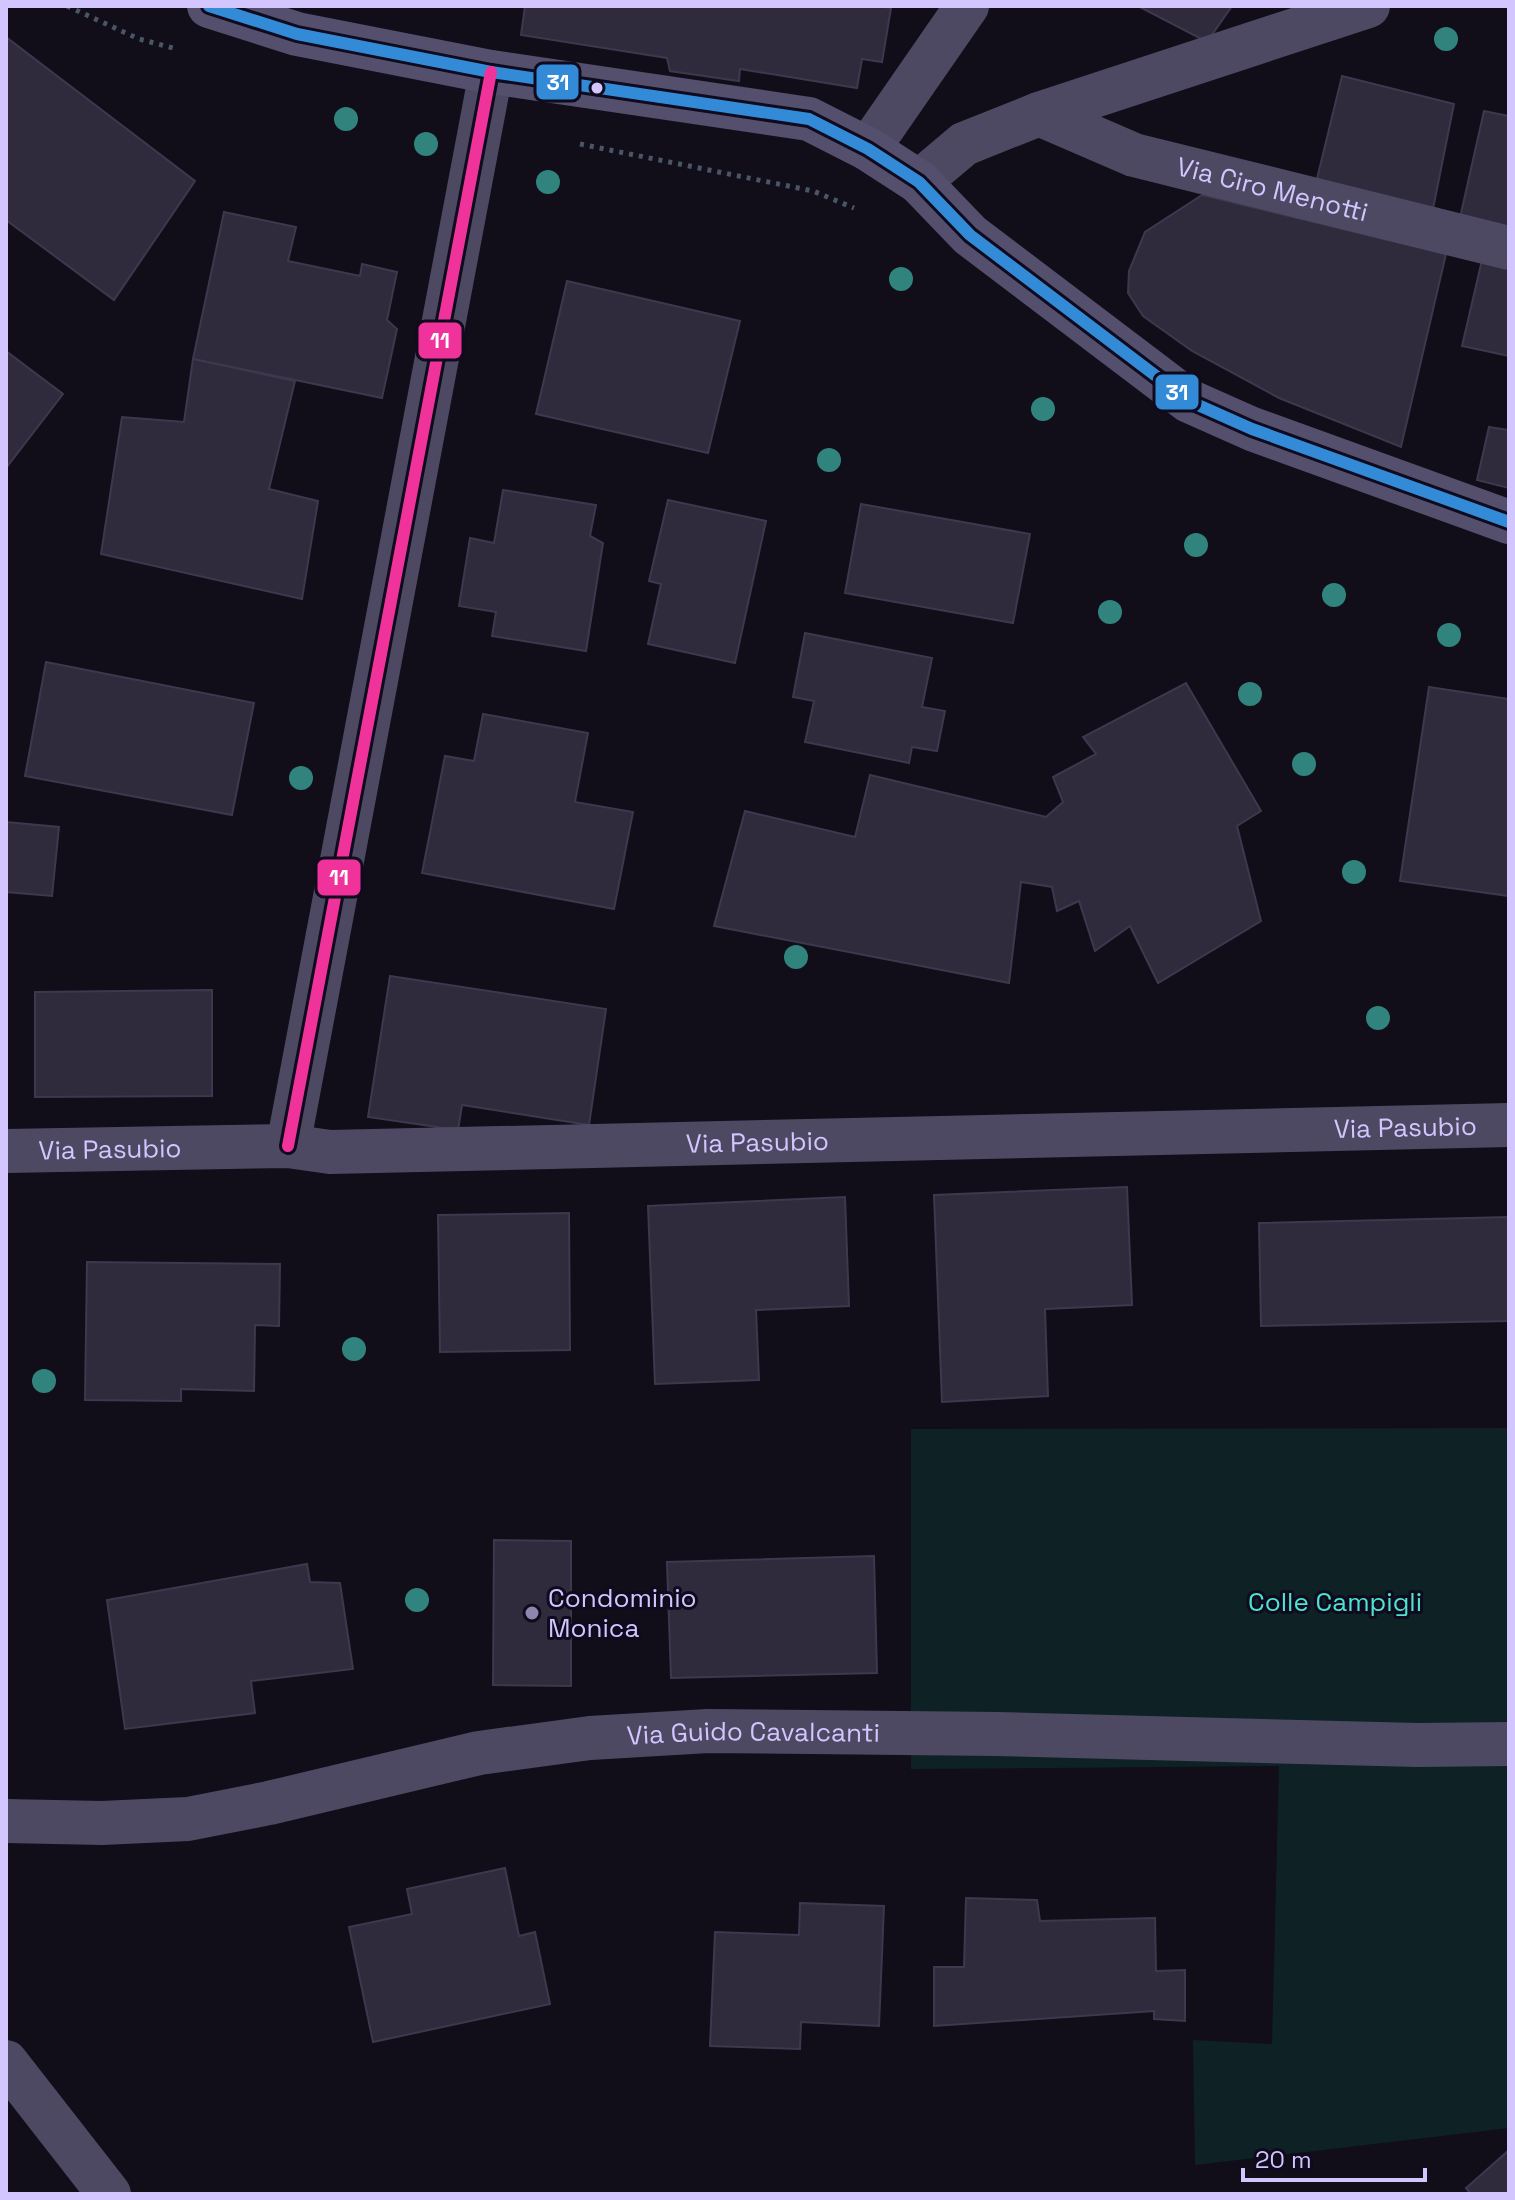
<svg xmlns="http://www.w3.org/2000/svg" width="1515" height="2200" viewBox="0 0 1515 2200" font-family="'Space Grotesk',sans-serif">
	<rect width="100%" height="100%" fill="#110e19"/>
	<polygon fill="#0e2225" points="1509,1428 1509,2128 1195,2165 1193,2040 1272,2044 1279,1766 911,1769 911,1429"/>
	<g fill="#2f2b3c" stroke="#3e384e" stroke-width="2">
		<polygon points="525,6 876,6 891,8 882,62 862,59 857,88 740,69 739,81 670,71 667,58 521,35"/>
		<polygon points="1138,6 1232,6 1207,42"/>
		<polygon points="6,37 195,181 114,300 6,220"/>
		<polygon points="1342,76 1454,104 1431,219 1313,195"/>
		<polygon points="1484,111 1509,116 1509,243 1457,231"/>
		<polygon points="1202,195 1446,254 1401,447 1279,398 1192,351 1143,316 1128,293 1129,271 1145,232"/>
		<polygon points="224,212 296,227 288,261 360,276 362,264 397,272 387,320 397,329 382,398 193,359"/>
		<polygon points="1482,260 1509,266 1509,356 1462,346"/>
		<polygon points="567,281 740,321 708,453 536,414"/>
		<polygon points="6,351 63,394 6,468"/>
		<polygon points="193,359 295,381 269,489 318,501 302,599 101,554 122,417 184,422"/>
		<polygon points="1489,427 1509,430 1509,488 1477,480"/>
		<polygon points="503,490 596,505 590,536 603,543 586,651 492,636 496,612 459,606 470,538 494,543"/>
		<polygon points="668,500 766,521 735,663 648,644 661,584 649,581"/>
		<polygon points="861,504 1030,534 1013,623 845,593"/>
		<polygon points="805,633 932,658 922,707 945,711 937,751 912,747 909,763 805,742 814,701 793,697"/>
		<polygon points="46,662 254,703 232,815 25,776"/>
		<polygon points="1186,683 1261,811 1237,826 1261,921 1158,983 1130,926 1095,951 1079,901 1057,911 1052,887 1021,882 1009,983 714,926 745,811 855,837 870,775 1046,817 1063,802 1053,777 1096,754 1083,737"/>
		<polygon points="1429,687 1509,699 1509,896 1400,881"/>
		<polygon points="483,714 588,733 575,802 633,812 614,909 422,873 445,756 474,761"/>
		<polygon points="6,822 59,827 52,896 6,892"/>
		<polygon points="390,976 606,1009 589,1125 462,1105 458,1130 368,1117"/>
		<polygon points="212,990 212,1096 35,1097 35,992"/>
		<polygon points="1127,1187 1132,1305 1045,1309 1048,1396 942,1402 934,1195"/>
		<polygon points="845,1197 849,1306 756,1310 759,1380 655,1384 648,1206"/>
		<polygon points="569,1213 570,1350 440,1352 438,1215"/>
		<polygon points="1509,1217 1509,1321 1261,1326 1259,1223"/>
		<polygon points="87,1262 280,1264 279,1326 255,1325 254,1391 181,1389 181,1401 85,1400"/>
		<polygon points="494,1540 571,1541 571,1686 493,1685"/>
		<polygon points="874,1556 877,1673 671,1678 667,1562"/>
		<polygon points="307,1564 310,1582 340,1583 353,1669 251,1681 255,1713 125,1729 107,1600"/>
		<polygon points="505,1868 519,1936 535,1932 550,2004 373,2042 349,1927 412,1914 407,1889"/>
		<polygon points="966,1898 1037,1900 1040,1921 1155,1918 1156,1971 1185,1970 1185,2021 1154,2019 1154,2011 934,2026 934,1967 964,1967"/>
		<polygon points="800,1903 884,1906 879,2026 801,2022 800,2049 710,2046 715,1932 799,1935"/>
		<polygon points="1509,2150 1509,2194 1471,2194 1466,2188"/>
	</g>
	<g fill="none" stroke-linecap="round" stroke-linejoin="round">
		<g stroke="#495667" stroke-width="5" stroke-dasharray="4 6" stroke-linecap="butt">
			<polyline points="67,6 139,39 173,48"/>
			<polyline points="580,144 813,191 854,208"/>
		</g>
		<g stroke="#4d4962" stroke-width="44">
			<path id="s1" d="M1039 114 1134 155 1509 248"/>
			<polyline points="868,149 967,6"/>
			<polyline points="919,182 964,144 1039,114 1368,6"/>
			<polyline points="288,1146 491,72"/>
			<path id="s2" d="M6 1151 288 1146 330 1152 1509 1125"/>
			<path id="s3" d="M6 1821 102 1823 188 1819 269 1803 479 1753 590 1738 708 1731 997 1734 1418 1745 1509 1744"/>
			<polyline points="6,2062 109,2194"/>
		</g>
		<polyline stroke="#534f6d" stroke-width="44" points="209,6 297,34 491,72 809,119 868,149 919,182 970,235 1189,401 1252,429 1509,522"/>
		<defs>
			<polyline id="bus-1" points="209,6 297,34 491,72 809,119 868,149 919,182 970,235 1189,401 1252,429 1509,522"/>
			<polyline id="bus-2" points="288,1146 491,72"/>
		</defs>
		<use href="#bus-1" stroke="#0f0a1d" stroke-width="18"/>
		<use href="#bus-2" stroke="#0f0a1d" stroke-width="18"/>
		<use href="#bus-1" stroke="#338bd7" stroke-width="12"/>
		<use href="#bus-2" stroke="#ef339a" stroke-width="12"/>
	</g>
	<g fill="#31847e">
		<circle cx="1446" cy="39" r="12"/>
		<circle cx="346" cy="119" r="12"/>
		<circle cx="426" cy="144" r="12"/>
		<circle cx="548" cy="182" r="12"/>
		<circle cx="901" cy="279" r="12"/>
		<circle cx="1043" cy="409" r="12"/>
		<circle cx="829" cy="460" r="12"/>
		<circle cx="1196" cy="545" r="12"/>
		<circle cx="1334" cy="595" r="12"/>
		<circle cx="1110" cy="612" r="12"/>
		<circle cx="1449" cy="635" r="12"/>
		<circle cx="1250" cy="694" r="12"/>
		<circle cx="1304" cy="764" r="12"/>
		<circle cx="301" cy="778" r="12"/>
		<circle cx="1354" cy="872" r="12"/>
		<circle cx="796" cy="957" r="12"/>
		<circle cx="1378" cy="1018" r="12"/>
		<circle cx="354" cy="1349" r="12"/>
		<circle cx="44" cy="1381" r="12"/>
		<circle cx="417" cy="1600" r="12"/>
	</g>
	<circle fill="#d3c6ff" stroke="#0f0a1d" stroke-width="3" cx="597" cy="88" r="7"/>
	<circle fill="#8f86ae" stroke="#0f0a1d" stroke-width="3" cx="532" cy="1613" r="8"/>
	<g text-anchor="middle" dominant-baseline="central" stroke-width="6" stroke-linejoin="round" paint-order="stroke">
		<g font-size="26" fill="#d3c6ff" stroke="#0f0a1d">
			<text stroke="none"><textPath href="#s1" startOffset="246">Via Ciro Menotti</textPath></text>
			<text stroke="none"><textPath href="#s2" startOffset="1400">Via Pasubio</textPath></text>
			<text stroke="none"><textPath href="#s2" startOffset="752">Via Pasubio</textPath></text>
			<text stroke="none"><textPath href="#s2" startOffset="104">Via Pasubio</textPath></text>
			<text stroke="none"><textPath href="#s3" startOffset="756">Via Guido Cavalcanti</textPath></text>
		</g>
		<g font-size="26" fill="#d3c6ff" stroke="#0f0a1d" text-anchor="start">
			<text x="548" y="1598">Condominio<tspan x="548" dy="30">Monica</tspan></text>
		</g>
		<g font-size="26" fill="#4ce4d0" stroke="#0f0a1d">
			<text x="1335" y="1602">Colle Campigli</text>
		</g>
	</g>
	<g stroke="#0f0a1d" stroke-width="3">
		<rect x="535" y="63" width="45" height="38" rx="8" fill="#338bd7"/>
		<rect x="417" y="321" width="46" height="39" rx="8" fill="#ef339a"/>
		<rect x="1154" y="373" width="46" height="38" rx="8" fill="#338bd7"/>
		<rect x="316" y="858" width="46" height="39" rx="8" fill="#ef339a"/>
	</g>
	<g font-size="22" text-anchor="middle" font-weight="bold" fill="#fff">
		<text x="558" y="90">31</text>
		<text x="440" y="348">11</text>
		<text x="1177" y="400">31</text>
		<text x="339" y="885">11</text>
	</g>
	<rect width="1515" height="2200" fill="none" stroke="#d3c6ff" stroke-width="16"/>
	<path d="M1243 2168v12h182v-12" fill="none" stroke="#d3c6ff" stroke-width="4"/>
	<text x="1255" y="2168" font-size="24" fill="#d3c6ff" stroke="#0f0a1d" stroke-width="6" paint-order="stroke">20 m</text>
</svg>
